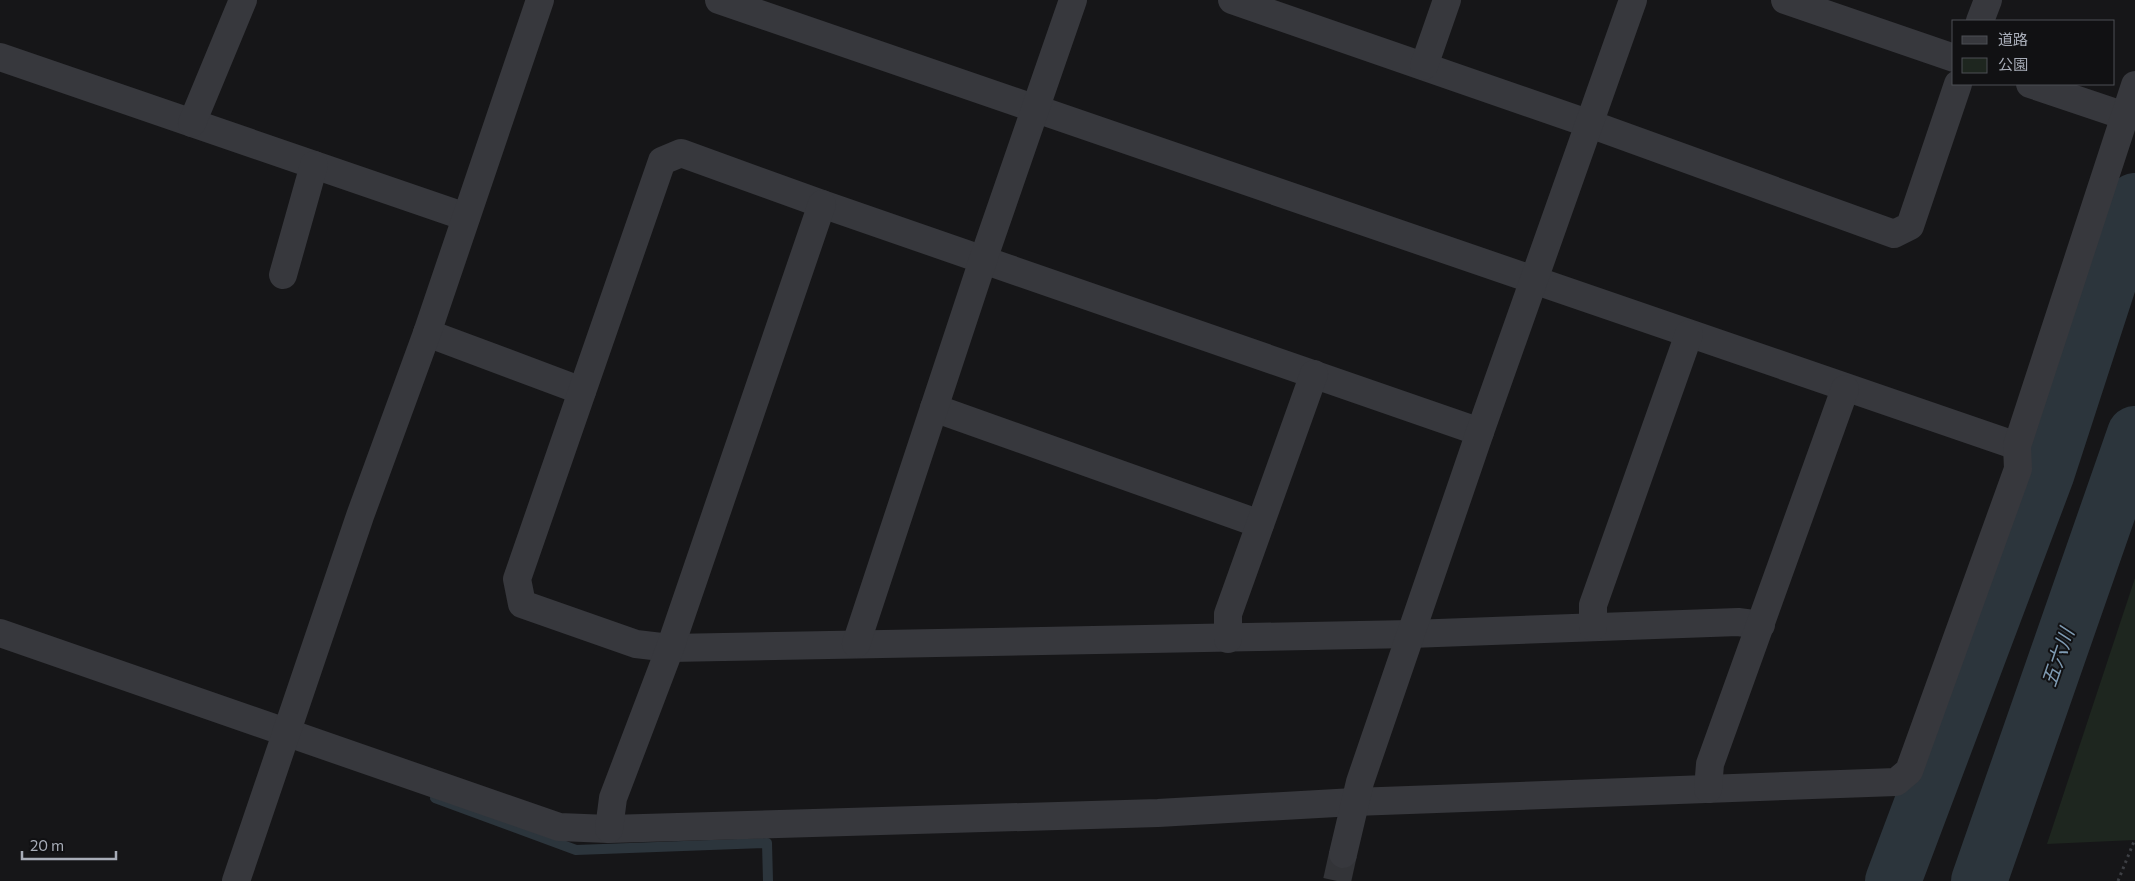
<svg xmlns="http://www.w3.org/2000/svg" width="2135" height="881" viewBox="0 0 2135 881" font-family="Commissioner,'Noto Sans JP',sans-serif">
	<rect width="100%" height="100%" fill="#161618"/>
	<polygon fill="#1e261f" points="2135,578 2135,840 2047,844"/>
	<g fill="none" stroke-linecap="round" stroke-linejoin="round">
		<polyline stroke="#2c353c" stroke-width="10" points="435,798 576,850 767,843 768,881"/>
		<g stroke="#2c353c" stroke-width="56">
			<polyline points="1893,881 2046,475 2135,201"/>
			<polyline points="1979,881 2135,434"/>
		</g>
		<polyline stroke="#333438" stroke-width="28" stroke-dasharray="28 14" stroke-linecap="butt" points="1337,881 1343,854"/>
		<polyline stroke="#3d3f44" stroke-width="3" stroke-dasharray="2.5 4" stroke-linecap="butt" points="2118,881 2135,839"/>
		<g stroke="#37383d" stroke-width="28">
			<polyline points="719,0 2017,446"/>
			<polyline points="1232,0 1590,124 1894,234 1910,226 1958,84"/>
			<polyline points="1785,0 1954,58"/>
			<polyline points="1980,21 1988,0"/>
			<polyline points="0,57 466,217"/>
			<polyline points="1424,66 1447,0"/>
			<polyline points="2030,84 2125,116"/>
			<polyline points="192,123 243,0"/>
			<polyline points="283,275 314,165"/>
			<polyline points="427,333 582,391"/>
			<polyline points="934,408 1260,524"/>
			<polyline points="1480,432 822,204 681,153 662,161 517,579 522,604 636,644 670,648 1411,634 1738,622 1761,625"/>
			<polyline points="1593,627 1593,605 1689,334"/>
			<polyline points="0,633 559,827 609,829 1158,813 1354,802 1896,782 1909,771 2018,469 2017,446 2135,85"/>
			<polyline points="1228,639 1228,614 1314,374"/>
			<polyline points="856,644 983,260 1073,0"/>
			<polyline points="1708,789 1710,764 1845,389"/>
			<polyline points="609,829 613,798 670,648 822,204"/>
			<polyline points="1343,854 1360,782 1480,432 1633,0"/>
			<polyline points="236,881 360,516 427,333 540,0"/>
		</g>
	</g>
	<g text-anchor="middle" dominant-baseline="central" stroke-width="4" stroke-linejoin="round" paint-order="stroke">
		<g font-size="20" font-style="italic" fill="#7f9bb3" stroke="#111113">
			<text transform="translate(2057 657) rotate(-71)">五六川</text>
		</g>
	</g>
	<rect x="1952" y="20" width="162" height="65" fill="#111113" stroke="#4d4f55"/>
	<rect x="1962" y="36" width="25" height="8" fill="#37383d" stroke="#4d4f55"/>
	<text x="1998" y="45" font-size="15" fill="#a8adb8">道路</text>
	<rect x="1962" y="58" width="25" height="15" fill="#1e261f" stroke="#4d4f55"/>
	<text x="1998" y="70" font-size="15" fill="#a8adb8">公園</text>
	<path d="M22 851v8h94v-8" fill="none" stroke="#a8adb8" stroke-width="2.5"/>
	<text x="30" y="851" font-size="15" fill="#a8adb8" stroke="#111113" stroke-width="4" paint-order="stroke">20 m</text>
</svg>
